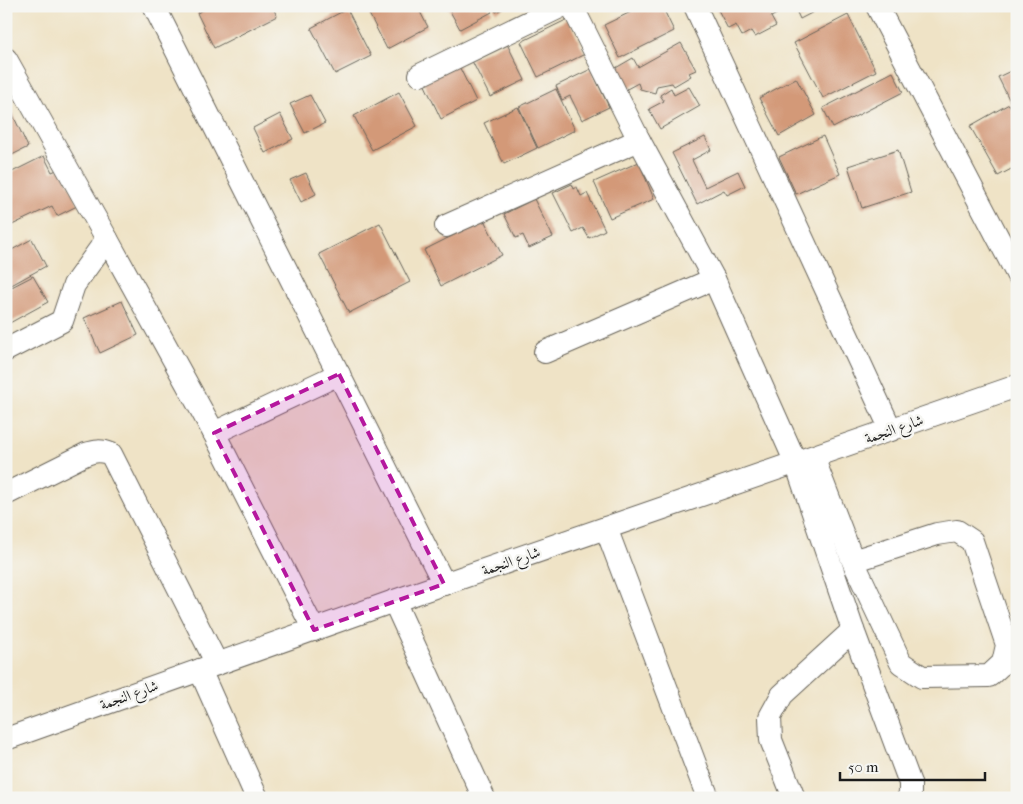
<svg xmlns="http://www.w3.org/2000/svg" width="1023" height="804" viewBox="0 0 1023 804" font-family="'IM FELL French Canon',Amiri,serif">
	<rect width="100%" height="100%" fill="#f6f6f2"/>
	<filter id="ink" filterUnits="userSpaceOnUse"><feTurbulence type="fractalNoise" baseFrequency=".02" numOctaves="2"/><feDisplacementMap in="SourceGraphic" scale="10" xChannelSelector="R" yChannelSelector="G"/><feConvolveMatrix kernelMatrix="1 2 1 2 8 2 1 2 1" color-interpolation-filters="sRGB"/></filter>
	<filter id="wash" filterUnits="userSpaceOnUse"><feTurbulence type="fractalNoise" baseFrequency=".0096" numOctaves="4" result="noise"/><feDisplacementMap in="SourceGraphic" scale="20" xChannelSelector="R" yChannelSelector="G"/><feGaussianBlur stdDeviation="1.12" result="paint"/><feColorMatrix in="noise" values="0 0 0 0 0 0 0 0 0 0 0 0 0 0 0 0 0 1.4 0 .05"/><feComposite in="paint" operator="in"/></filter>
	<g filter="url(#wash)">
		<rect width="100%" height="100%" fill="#efe3c6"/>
		<g id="blocks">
			<g fill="#d39978">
				<polygon points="211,6 272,6 277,16 214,48 197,13"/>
				<polygon points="365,6 417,6 428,27 387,49"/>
				<polygon points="447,6 488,6 492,12 460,29"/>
				<polygon points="493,6 508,6 496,12"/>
				<polygon points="643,6 662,6 674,31 620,58 604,25"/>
				<polygon points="716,6 780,6 782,11 771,17 776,26 755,37 751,31 742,36 736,25 728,29"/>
				<polygon points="794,6 825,6 800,19"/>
				<polygon points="347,9 371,56 335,74 311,28"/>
				<polygon points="848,15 876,71 823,98 794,43"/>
				<polygon points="568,19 585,54 538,77 521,42"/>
				<polygon points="506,42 525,80 490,97 471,59"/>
				<polygon points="681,43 696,70 689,73 691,76 674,86 672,83 657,86 655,93 640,89 638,83 625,90 614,69 633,58 638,67"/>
				<polygon points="457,62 476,101 441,119 422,79"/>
				<polygon points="1017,68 1017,115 998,77"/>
				<polygon points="591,69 609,107 582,120 570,96 562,100 556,86"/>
				<polygon points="893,72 903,92 833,128 823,108"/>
				<polygon points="796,78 816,115 779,136 759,98"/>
				<polygon points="689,87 700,106 660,129 649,109 664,101 660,95 671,88 674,95"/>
				<polygon points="556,89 575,130 538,148 519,107"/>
				<polygon points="399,92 417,126 372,150 354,116"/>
				<polygon points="310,95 325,123 305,133 290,104"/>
				<polygon points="1009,104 1017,118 1017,166 998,176 970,126"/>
				<polygon points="518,107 537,148 504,164 484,123"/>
				<polygon points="12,113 28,147 6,158 6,116"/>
				<polygon points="280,114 293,139 265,153 253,128"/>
				<polygon points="823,136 840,174 796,194 779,157"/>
				<polygon points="705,137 711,150 692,160 705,187 738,171 745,186 727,195 724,190 697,204 672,153"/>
				<polygon points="898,150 911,192 862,208 848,166"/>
				<polygon points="44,156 52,172 61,168 79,205 57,216 52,206 10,226 6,218 6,175"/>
				<polygon points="639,162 654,199 610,218 594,182"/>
				<polygon points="306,173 316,194 301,202 290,180"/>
				<polygon points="572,184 574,189 577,187 581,196 587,193 605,230 589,238 583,228 573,233 553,193"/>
				<polygon points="534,199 553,237 529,248 523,235 516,238 504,214"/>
				<polygon points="484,220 502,255 441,286 424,250"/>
				<polygon points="380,223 410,282 349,313 319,254"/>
				<polygon points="32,239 46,266 6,288 6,253"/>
				<polygon points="33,276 48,302 6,325 6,290"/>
				<polygon points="122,301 138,335 100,353 84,318"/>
			</g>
		</g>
	</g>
	<g filter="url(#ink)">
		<use href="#blocks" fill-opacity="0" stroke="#666258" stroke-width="1"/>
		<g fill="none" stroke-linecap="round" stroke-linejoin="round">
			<defs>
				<g id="minor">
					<polyline points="154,6 444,584"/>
					<polyline points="572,6 639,140 714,279 796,463 853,630 910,783 910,794 908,798"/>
					<polyline points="695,6 891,430"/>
					<polyline points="877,6 1017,274"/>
					<polyline points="6,59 107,239 214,433 314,630"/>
					<polyline points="420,75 562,6"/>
					<polyline points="446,226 639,140"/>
					<polyline points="6,350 62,321 74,285 107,239"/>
					<polyline points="545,352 714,279"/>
					<polyline points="214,433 339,374"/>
					<polyline points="813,457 853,561 901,663 922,677 989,676 1003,663 1007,645 972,541 957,531 937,534 853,561"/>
					<path d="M6 494 86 454C95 451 101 450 111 454L217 664"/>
					<polyline points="606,528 708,798"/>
					<polyline points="394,601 484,798"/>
					<polyline points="200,670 257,798"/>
					<polyline points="6,739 394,601 1017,386"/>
					<polyline points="794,798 771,740 770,717 782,695 853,630"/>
				</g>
			</defs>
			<use href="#minor" stroke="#666258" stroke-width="24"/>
			<use href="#minor" stroke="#fff" stroke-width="22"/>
		</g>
	</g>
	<path fill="#b5179e" fill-opacity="0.2" stroke="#b5179e" stroke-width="4" stroke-dasharray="10 6" stroke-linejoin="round" d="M339 374 444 584 314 630 214 433Z"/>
	<g text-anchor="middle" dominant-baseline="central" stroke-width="5" stroke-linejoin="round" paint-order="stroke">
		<g font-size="15" fill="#1c1c1c" stroke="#f6f6f2">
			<text transform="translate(894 429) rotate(-19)">شارع النجمة</text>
			<text transform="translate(511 561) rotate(-19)">شارع النجمة</text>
			<text transform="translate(129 695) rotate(-20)">شارع النجمة</text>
		</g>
	</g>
	<rect width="1023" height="804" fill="none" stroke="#f6f6f2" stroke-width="25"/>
	<path d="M840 772v8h145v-8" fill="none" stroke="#1c1c1c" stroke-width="2.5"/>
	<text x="848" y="772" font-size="15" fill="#1c1c1c" stroke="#f6f6f2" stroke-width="4" paint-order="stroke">50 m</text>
</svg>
